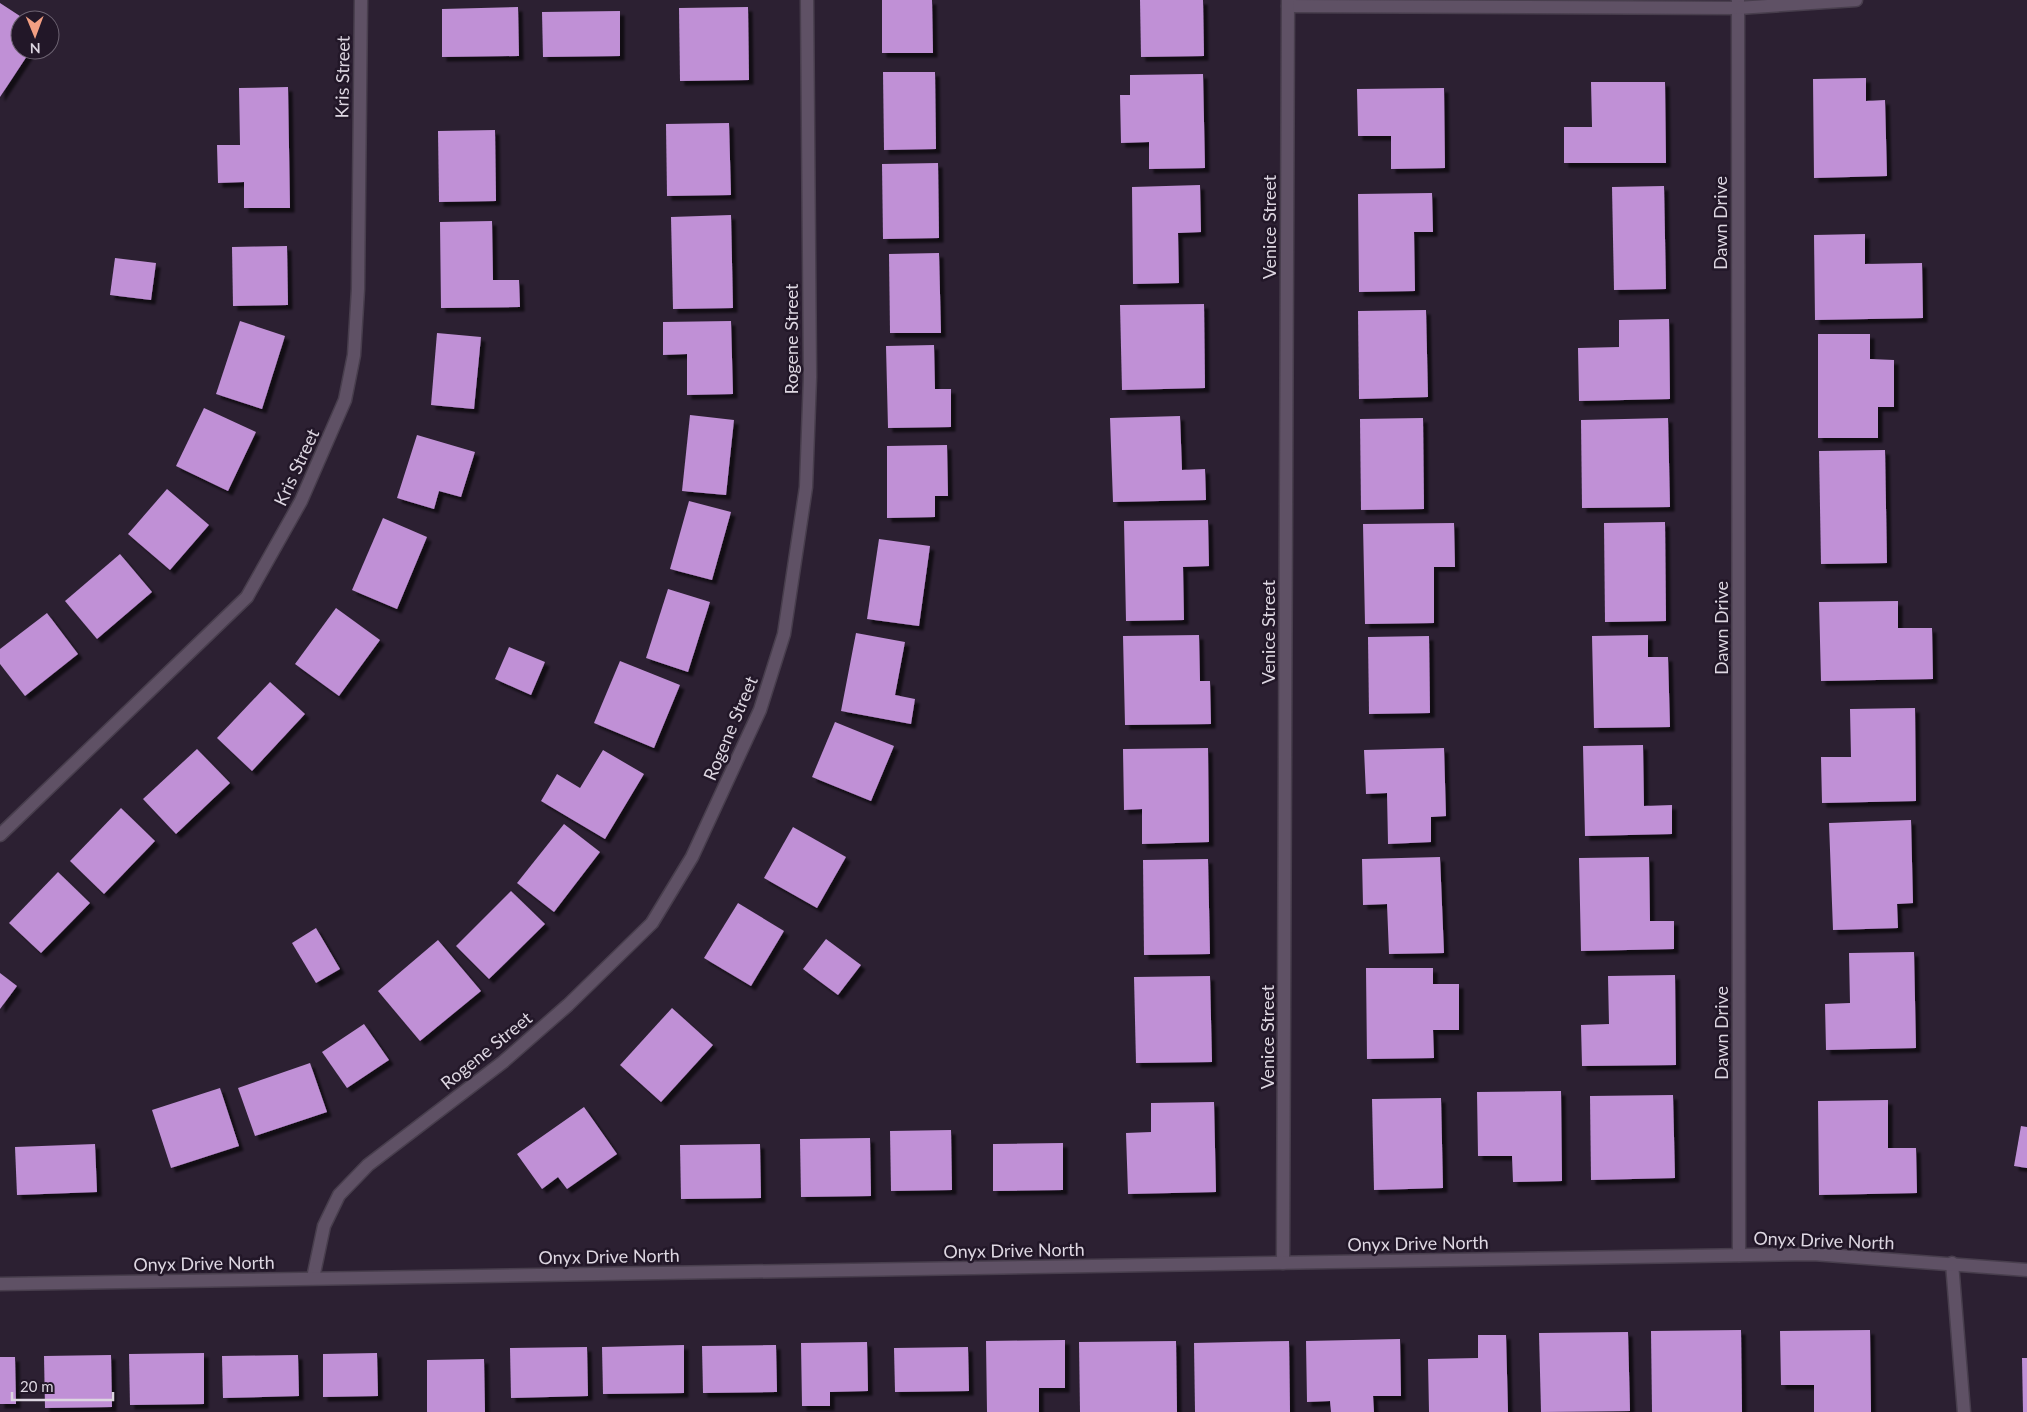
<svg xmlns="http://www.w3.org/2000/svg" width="2027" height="1412" viewBox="0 0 2027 1412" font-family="Lato,sans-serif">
	<defs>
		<filter id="shadow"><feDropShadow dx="4.5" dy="4.5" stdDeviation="1" flood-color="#0009"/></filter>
	</defs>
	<rect width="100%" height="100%" fill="#2c2032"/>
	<g fill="#c090d6" filter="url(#shadow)">
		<polygon points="882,0 932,0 933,53 882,53"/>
		<polygon points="1140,0 1203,0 1204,56 1141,57"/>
		<polygon points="0,3 26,20 20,20 20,50 31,50 0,97"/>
		<polygon points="518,7 519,56 442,57 442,9"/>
		<polygon points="748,7 749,80 680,81 679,8"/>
		<polygon points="620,11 620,56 543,57 542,12"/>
		<polygon points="883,72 935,72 936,149 884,150"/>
		<polygon points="1203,74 1205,168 1149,169 1149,142 1121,143 1120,95 1130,95 1130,75"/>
		<polygon points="1866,78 1866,101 1885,100 1887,176 1814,178 1813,79"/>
		<polygon points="1591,82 1665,82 1666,163 1564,163 1564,127 1592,127"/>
		<polygon points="288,87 290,208 244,208 244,182 218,183 217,145 240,145 239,88"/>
		<polygon points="1444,88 1445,168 1391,169 1391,136 1358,136 1357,89"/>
		<polygon points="729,123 731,195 667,196 666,124"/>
		<polygon points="495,130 496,201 439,202 438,131"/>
		<polygon points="938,163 939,238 883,239 882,164"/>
		<polygon points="1200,185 1201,232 1178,233 1179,283 1133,284 1132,187"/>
		<polygon points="1664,186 1666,289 1614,290 1612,187"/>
		<polygon points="1432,193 1433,232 1414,232 1415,291 1359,292 1358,194"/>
		<polygon points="731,215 733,308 673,309 671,217"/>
		<polygon points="492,221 493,280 519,280 520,307 441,308 440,222"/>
		<polygon points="1865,234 1865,264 1922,263 1923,318 1815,320 1814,235"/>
		<polygon points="287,246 288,305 233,306 232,247"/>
		<polygon points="939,253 941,333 890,333 889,254"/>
		<polygon points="115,258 156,263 151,300 110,295"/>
		<polygon points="1204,304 1205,388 1122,390 1120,305"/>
		<polygon points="1426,310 1428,397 1359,399 1358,311"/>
		<polygon points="1669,319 1670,399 1579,401 1578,348 1619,347 1619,320"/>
		<polygon points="240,321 285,336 262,409 216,394"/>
		<polygon points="731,321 733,394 687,395 687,354 663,355 663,322"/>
		<polygon points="437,333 481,337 474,409 431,405"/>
		<polygon points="1818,334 1870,334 1870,359 1894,360 1894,407 1878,407 1878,438 1818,438"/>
		<polygon points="934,345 935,389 951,389 951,427 888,428 886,346"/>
		<polygon points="204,408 256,432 228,491 176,466"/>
		<polygon points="690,415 734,420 726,495 682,491"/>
		<polygon points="1180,416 1182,470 1205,469 1206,500 1113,502 1110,418"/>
		<polygon points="1423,418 1424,509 1361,510 1360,419"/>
		<polygon points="1668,418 1670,507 1582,508 1581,420"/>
		<polygon points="417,435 475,452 461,497 439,491 434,509 397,498"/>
		<polygon points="947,445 948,496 935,496 935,517 887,518 887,446"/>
		<polygon points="1885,450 1887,563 1821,564 1819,451"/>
		<polygon points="167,489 209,525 170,570 128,534"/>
		<polygon points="689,501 731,512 712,580 670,569"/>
		<polygon points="383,518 427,537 397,609 352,590"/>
		<polygon points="1208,520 1209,566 1183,567 1184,620 1126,621 1124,521"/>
		<polygon points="1665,522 1666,621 1605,622 1604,523"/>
		<polygon points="1454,523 1455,567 1434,567 1434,623 1365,624 1363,524"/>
		<polygon points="879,539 930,546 919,626 867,619"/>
		<polygon points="120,554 152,592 97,639 65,601"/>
		<polygon points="668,589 710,602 688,672 646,658"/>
		<polygon points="1898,601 1898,628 1932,628 1933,679 1821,681 1819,602"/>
		<polygon points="336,608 380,640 339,696 295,664"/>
		<polygon points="47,613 78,654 25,696 0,664 0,649"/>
		<polygon points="856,633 905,642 895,695 915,699 911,724 841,711"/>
		<polygon points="1199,635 1200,681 1210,681 1211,724 1125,725 1123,636"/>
		<polygon points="1648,635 1648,657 1668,657 1670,727 1594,728 1592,636"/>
		<polygon points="1429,636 1430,713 1369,714 1368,637"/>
		<polygon points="509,647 545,662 531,695 495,679"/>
		<polygon points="620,661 680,685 654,748 594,723"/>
		<polygon points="270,682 305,714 252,771 217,738"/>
		<polygon points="1915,708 1916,801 1822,803 1821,757 1851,757 1850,709"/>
		<polygon points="835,722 894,746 871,801 812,777"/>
		<polygon points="1643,745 1644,806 1672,805 1672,834 1585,836 1583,746"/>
		<polygon points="1208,748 1209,842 1142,844 1142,809 1124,810 1123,749"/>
		<polygon points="1444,748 1446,816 1431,817 1431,842 1388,844 1387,793 1366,794 1364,750"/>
		<polygon points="197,749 230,783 176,834 143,799"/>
		<polygon points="603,750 644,774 605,839 541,801 557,774 580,788"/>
		<polygon points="121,808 155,841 104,894 70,861"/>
		<polygon points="1911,820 1913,903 1897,904 1898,928 1833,930 1829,823"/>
		<polygon points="564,824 600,852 554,912 517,883"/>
		<polygon points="793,827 846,857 817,908 764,878"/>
		<polygon points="1440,857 1444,953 1389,954 1387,904 1363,905 1362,859"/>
		<polygon points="1649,857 1650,921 1674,921 1674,949 1581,951 1579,858"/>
		<polygon points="1208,859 1210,954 1144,955 1143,860"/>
		<polygon points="58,872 90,903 41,953 9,923"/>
		<polygon points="511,891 545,924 489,979 456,946"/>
		<polygon points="738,903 784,931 751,986 704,958"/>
		<polygon points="316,928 340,969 316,983 292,943"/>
		<polygon points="826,939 861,965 838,995 803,969"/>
		<polygon points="438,940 481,991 420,1041 378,991"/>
		<polygon points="1914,952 1916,1048 1826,1050 1825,1004 1850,1003 1849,953"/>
		<polygon points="1366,968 1433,968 1433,984 1459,984 1459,1030 1433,1030 1434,1058 1367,1059"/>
		<polygon points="0,973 17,986 0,1009"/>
		<polygon points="1675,975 1676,1065 1582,1066 1581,1025 1609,1024 1608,976"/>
		<polygon points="1210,976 1212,1062 1136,1063 1134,977"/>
		<polygon points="672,1008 713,1045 661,1102 620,1065"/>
		<polygon points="364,1024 389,1060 347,1088 322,1052"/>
		<polygon points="310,1063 327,1112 255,1136 238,1088"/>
		<polygon points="220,1088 239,1146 171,1168 152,1110"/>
		<polygon points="1561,1091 1562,1181 1513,1182 1512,1156 1478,1156 1477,1092"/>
		<polygon points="1673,1095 1675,1178 1591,1180 1590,1096"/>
		<polygon points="1441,1098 1443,1188 1374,1190 1372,1099"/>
		<polygon points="1888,1100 1888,1148 1916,1148 1917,1193 1819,1195 1818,1101"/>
		<polygon points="1214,1102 1216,1192 1128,1194 1126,1133 1151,1132 1151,1103"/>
		<polygon points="584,1107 617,1154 567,1189 558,1177 542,1189 517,1154"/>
		<polygon points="2021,1126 2027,1127 2027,1168 2014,1166"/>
		<polygon points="951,1130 952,1190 891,1191 890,1131"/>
		<polygon points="870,1138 871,1196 801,1197 800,1139"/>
		<polygon points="1063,1143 1063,1190 993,1191 993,1144"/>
		<polygon points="95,1144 97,1192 17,1195 15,1147"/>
		<polygon points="760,1144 761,1198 681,1199 680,1145"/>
		<polygon points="1741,1330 1742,1412 1652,1412 1651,1331"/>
		<polygon points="1870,1330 1871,1412 1814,1412 1814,1385 1781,1385 1780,1331"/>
		<polygon points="1628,1332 1630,1411 1541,1412 1539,1333"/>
		<polygon points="1478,1335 1506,1335 1508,1412 1429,1412 1428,1359 1478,1358"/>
		<polygon points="1400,1339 1401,1396 1373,1396 1374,1412 1331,1412 1330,1401 1307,1402 1306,1341"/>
		<polygon points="1065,1340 1065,1388 1039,1388 1039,1412 987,1412 986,1341"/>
		<polygon points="1176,1341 1177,1412 1080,1412 1079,1342"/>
		<polygon points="1289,1341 1290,1412 1195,1412 1194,1343"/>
		<polygon points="867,1342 868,1391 830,1392 830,1406 802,1406 801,1343"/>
		<polygon points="684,1345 684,1393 603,1394 602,1347"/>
		<polygon points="776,1345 777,1392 703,1393 702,1346"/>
		<polygon points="587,1347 588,1396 511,1398 510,1348"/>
		<polygon points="968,1347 969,1391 895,1392 894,1348"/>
		<polygon points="204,1353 204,1404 130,1405 129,1354"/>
		<polygon points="377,1353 378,1396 323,1397 323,1354"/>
		<polygon points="111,1355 112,1407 45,1408 44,1356"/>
		<polygon points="298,1355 299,1396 223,1398 222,1356"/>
		<polygon points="0,1357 15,1357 16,1404 0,1404"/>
		<polygon points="2022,1358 2027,1358 2027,1412 2023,1412"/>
		<polygon points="484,1359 485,1412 427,1412 427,1360"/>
	</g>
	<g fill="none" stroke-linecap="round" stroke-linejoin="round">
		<defs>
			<g id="minor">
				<polyline points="1738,0 1739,1255"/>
				<polyline points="1288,6 1738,8 1856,0"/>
				<polyline points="0,835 247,597 301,501 345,400 354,355 358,289 361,0"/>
				<polyline points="1283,1263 1288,0"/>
				<polyline points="1952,1263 1964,1412"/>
				<polyline points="313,1278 324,1226 339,1195 368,1165 503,1062 568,1005 652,923 692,857 760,710 784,634 806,487 810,377 807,0"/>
				<polyline points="0,1284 1813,1254 2027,1270"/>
			</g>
		</defs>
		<use href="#minor" stroke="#483e4d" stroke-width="15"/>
		<use href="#minor" stroke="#5f5165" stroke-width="12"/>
	</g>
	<g text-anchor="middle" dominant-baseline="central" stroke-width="5" stroke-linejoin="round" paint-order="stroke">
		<g font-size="18" fill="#ddd6e1" stroke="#221728">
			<text transform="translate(342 77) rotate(-89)">Kris Street</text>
			<text transform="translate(1720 223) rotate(-90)">Dawn Drive</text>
			<text transform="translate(1269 227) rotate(-90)">Venice Street</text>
			<text transform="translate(791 339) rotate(-90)">Rogene Street</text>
			<text transform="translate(296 467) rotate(-65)">Kris Street</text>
			<text transform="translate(1721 628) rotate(-90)">Dawn Drive</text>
			<text transform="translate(1268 632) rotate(-90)">Venice Street</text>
			<text transform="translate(730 728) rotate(-67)">Rogene Street</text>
			<text transform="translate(1721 1033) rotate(-90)">Dawn Drive</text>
			<text transform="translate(1267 1037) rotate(-90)">Venice Street</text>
			<text transform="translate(486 1050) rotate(-39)">Rogene Street</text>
			<text transform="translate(1824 1240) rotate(2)">Onyx Drive North</text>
			<text transform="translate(1418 1243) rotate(-1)">Onyx Drive North</text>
			<text transform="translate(1014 1250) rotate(-1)">Onyx Drive North</text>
			<text transform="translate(609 1256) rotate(-1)">Onyx Drive North</text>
			<text transform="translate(204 1263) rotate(-1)">Onyx Drive North</text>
		</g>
	</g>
	<g transform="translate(35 35) rotate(179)"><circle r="24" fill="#221728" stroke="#6d6372"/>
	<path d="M0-4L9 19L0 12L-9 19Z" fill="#f39f83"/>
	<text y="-8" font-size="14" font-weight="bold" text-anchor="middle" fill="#ddd6e1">N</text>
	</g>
	<path d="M12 1392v8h101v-8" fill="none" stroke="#ddd6e1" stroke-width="2.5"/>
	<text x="20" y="1392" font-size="15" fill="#ddd6e1" stroke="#221728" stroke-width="4" paint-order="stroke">20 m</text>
</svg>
